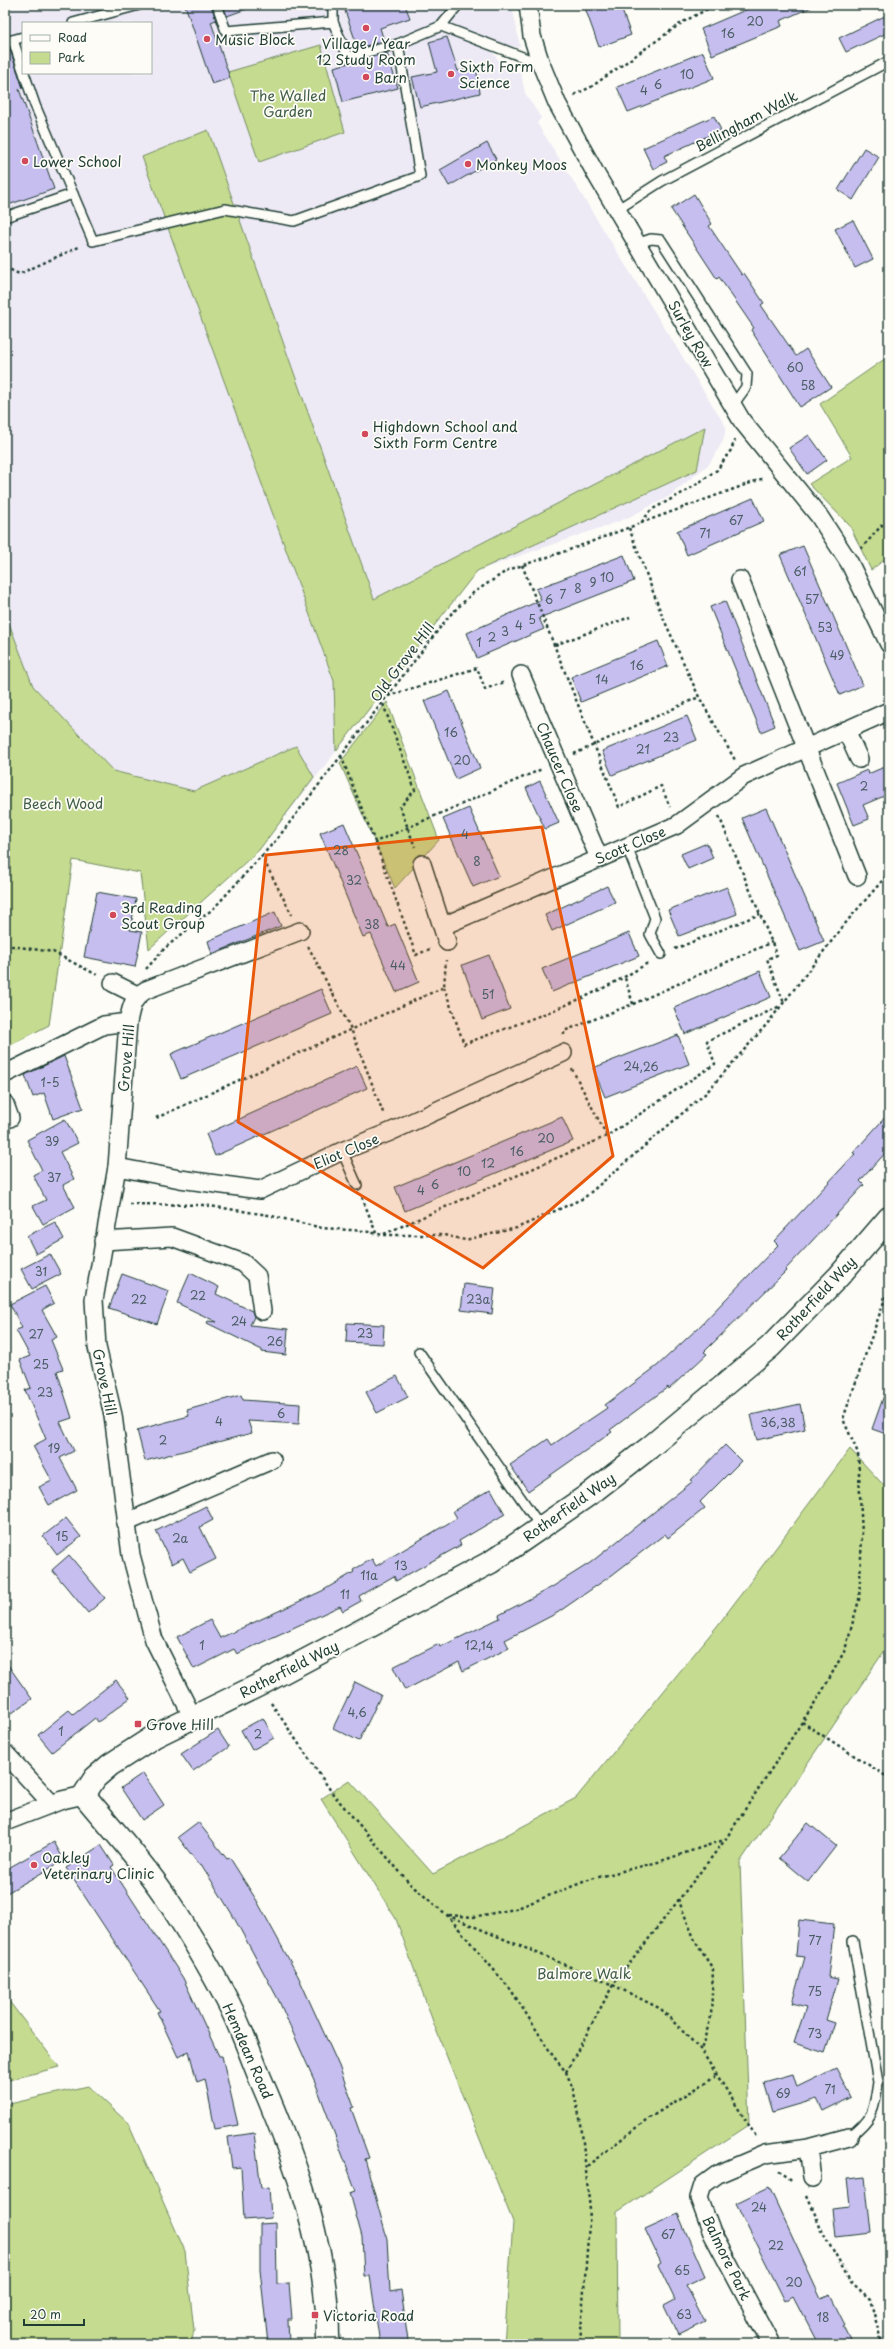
<svg xmlns="http://www.w3.org/2000/svg" width="894" height="2349" viewBox="0 0 894 2349" font-family="'Playpen Sans',sans-serif">
	<rect width="100%" height="100%" fill="#fdfcf7"/>
	<filter id="ink" filterUnits="userSpaceOnUse"><feTurbulence type="fractalNoise" baseFrequency=".025" numOctaves="2"/><feDisplacementMap in="SourceGraphic" scale="8" xChannelSelector="R" yChannelSelector="G"/><feConvolveMatrix kernelMatrix="1 2 1 2 8 2 1 2 1" color-interpolation-filters="sRGB"/></filter>
	<g filter="url(#ink)">
		<path fill="#ede9f5" fill-rule="evenodd" d="M5 5H512L520 47 488 45 501 64 521 74 525 93 541 118 537 123 726 427 723 441 709 464 668 497 625 519 477 571 259 850 113 771 33 686 5 613ZM23 23H151V73H23Z"/>
		<g fill="#c5db90" stroke="#728c62">
			<polygon points="321,45 345,132 259,162 228,72"/>
			<polygon points="208,130 374,599 705,427 697,470 477,571 336,751 334,681 142,157"/>
			<polygon points="889,356 889,556 871,570 850,526 809,484 852,457 820,404"/>
			<polygon points="5,613 33,686 113,771 194,791 296,746 314,777 259,850 149,949 140,873 73,860 49,1025 5,1048"/>
			<polygon points="387,702 439,840 395,888 340,763"/>
			<polygon points="850,1449 889,1491 889,1644 740,1862 749,2125 617,2212 618,2344 504,2344 513,2222 435,2027 396,1919 321,1799 349,1780 433,1874 576,1798 718,1625"/>
			<polygon points="5,1996 59,2067 5,2081"/>
			<polygon points="88,2086 128,2123 185,2251 194,2330 191,2344 5,2344 5,2105"/>
		</g>
		<g fill="#c7bef0" stroke="#1f3d34">
			<polygon points="185,5 211,5 216,20 211,22 230,78 212,84"/>
			<polygon points="223,5 251,5 252,7 227,16"/>
			<polygon points="343,5 405,5 410,18 380,28 384,41 358,48"/>
			<polygon points="584,5 620,5 631,35 599,47"/>
			<polygon points="757,5 816,5 780,21 782,26 712,55 701,29"/>
			<polygon points="889,14 889,32 846,52 839,38"/>
			<polygon points="447,37 458,71 476,67 480,93 420,107 412,77 437,72 429,42"/>
			<polygon points="9,47 23,88 19,89 54,189 5,206 5,48"/>
			<polygon points="703,52 714,78 628,112 617,87"/>
			<polygon points="387,53 398,88 343,102 334,67"/>
			<polygon points="714,116 721,130 664,156 667,162 653,169 643,148"/>
			<polygon points="487,143 496,159 449,186 440,170"/>
			<polygon points="864,148 879,157 853,200 838,190"/>
			<polygon points="694,194 712,224 709,226 742,275 744,273 764,303 761,305 796,356 806,349 831,387 800,407 751,330 754,328 719,277 717,279 671,209"/>
			<polygon points="853,220 873,259 855,268 835,229"/>
			<polygon points="809,435 827,460 807,474 789,448"/>
			<polygon points="753,498 764,521 687,555 677,531"/>
			<polygon points="803,546 863,685 840,695 780,555"/>
			<polygon points="624,555 634,581 539,618 544,629 477,658 467,633 541,600 536,589"/>
			<polygon points="725,601 775,726 761,732 710,607"/>
			<polygon points="658,641 668,666 581,702 571,677"/>
			<polygon points="449,691 480,768 456,779 424,701"/>
			<polygon points="687,716 697,740 612,775 602,751"/>
			<polygon points="889,765 889,794 863,805 869,819 854,825 837,783 867,770 868,774"/>
			<polygon points="540,781 559,823 545,829 526,788"/>
			<polygon points="469,808 499,876 473,887 443,819"/>
			<polygon points="766,808 824,941 800,951 742,818"/>
			<polygon points="344,823 388,927 395,924 419,982 396,992 371,934 363,937 320,833"/>
			<polygon points="707,843 713,858 688,869 681,854"/>
			<polygon points="607,886 615,902 552,931 545,915"/>
			<polygon points="727,887 737,914 679,936 668,910"/>
			<polygon points="97,892 136,899 130,930 142,932 135,967 84,957"/>
			<polygon points="275,912 281,926 212,954 208,941"/>
			<polygon points="629,933 639,956 552,992 542,969"/>
			<polygon points="489,955 510,1009 482,1020 462,965"/>
			<polygon points="760,971 771,997 685,1034 674,1008"/>
			<polygon points="321,989 332,1014 181,1079 171,1054"/>
			<polygon points="678,1035 689,1064 605,1097 593,1068"/>
			<polygon points="64,1056 83,1108 53,1119 44,1093 33,1097 25,1075"/>
			<polygon points="357,1066 367,1088 215,1156 206,1134"/>
			<polygon points="889,1113 889,1149 860,1181 864,1185 785,1270 786,1271 704,1352 707,1354 669,1389 668,1387 610,1430 612,1432 528,1491 510,1465 548,1439 552,1445 607,1408 605,1405 657,1366 698,1328 778,1245 774,1241 855,1154 853,1153"/>
			<polygon points="562,1117 573,1141 405,1211 395,1187"/>
			<polygon points="65,1119 78,1143 60,1152 74,1179 63,1185 75,1207 43,1224 33,1206 46,1200 33,1175 42,1170 27,1140"/>
			<polygon points="55,1222 64,1239 36,1254 27,1236"/>
			<polygon points="50,1254 61,1274 32,1289 21,1269"/>
			<polygon points="190,1273 219,1287 216,1294 252,1311 254,1317 250,1325 288,1329 286,1355 262,1352 262,1350 207,1323 208,1321 217,1322 177,1303"/>
			<polygon points="122,1274 169,1291 157,1324 109,1308"/>
			<polygon points="464,1284 495,1288 492,1314 461,1310"/>
			<polygon points="45,1286 54,1303 42,1310 57,1337 51,1340 63,1369 57,1371 72,1418 60,1422 74,1451 60,1458 77,1490 49,1505 39,1487 52,1481 33,1446 46,1439 25,1390 31,1388 20,1360 30,1356 16,1330 22,1328 10,1304"/>
			<polygon points="347,1323 384,1325 383,1344 346,1342"/>
			<polygon points="397,1376 408,1397 377,1413 366,1392"/>
			<polygon points="887,1387 889,1387 889,1435 872,1429"/>
			<polygon points="241,1395 243,1400 300,1404 299,1424 248,1421 252,1433 145,1461 137,1430 189,1416 187,1410"/>
			<polygon points="800,1404 805,1429 757,1440 751,1415"/>
			<polygon points="725,1445 741,1461 700,1502 705,1508 668,1538 665,1534 612,1575 557,1613 505,1640 509,1648 463,1671 459,1662 405,1690 393,1667 439,1644 440,1647 500,1618 499,1615 552,1587 590,1563 693,1481 691,1480"/>
			<polygon points="491,1489 505,1514 459,1541 461,1545 396,1581 394,1576 359,1596 361,1601 343,1611 340,1606 237,1654 234,1649 194,1669 177,1637 210,1620 220,1638 322,1591 354,1572 353,1570 372,1559 376,1566 457,1518 453,1511"/>
			<polygon points="206,1506 213,1520 200,1527 216,1559 190,1572 183,1558 172,1564 156,1531"/>
			<polygon points="66,1518 81,1537 57,1555 43,1536"/>
			<polygon points="69,1555 105,1598 88,1613 52,1570"/>
			<polygon points="5,1661 32,1699 12,1713 5,1702"/>
			<polygon points="116,1680 130,1698 98,1722 95,1718 52,1752 38,1735 69,1710 73,1714"/>
			<polygon points="355,1682 381,1695 359,1741 333,1728"/>
			<polygon points="263,1718 274,1738 252,1750 241,1730"/>
			<polygon points="218,1730 229,1747 193,1771 181,1754"/>
			<polygon points="143,1773 164,1805 142,1820 121,1788"/>
			<polygon points="198,1822 227,1859 230,1858 257,1901 298,1976 339,2066 354,2107 351,2108 369,2158 365,2159 387,2239 390,2292 401,2290 408,2340 380,2344 370,2276 364,2276 362,2237 350,2193 356,2191 315,2082 278,1999 232,1914 201,1864 199,1865 178,1837"/>
			<polygon points="808,1823 836,1846 808,1882 779,1858"/>
			<polygon points="54,1842 64,1860 5,1894 5,1870"/>
			<polygon points="101,1845 114,1865 111,1867 183,1978 219,2056 222,2056 238,2125 215,2129 205,2079 197,2082 189,2051 178,2057 157,2012 160,2011 66,1868"/>
			<polygon points="799,1920 834,1924 828,1977 838,1979 826,2020 835,2023 825,2053 794,2043 806,2007 792,2003 805,1957 796,1956"/>
			<polygon points="836,2068 851,2097 823,2111 817,2099 773,2112 764,2082 793,2074 797,2087"/>
			<polygon points="254,2133 261,2188 269,2187 271,2218 244,2220 241,2167 232,2168 228,2137"/>
			<polygon points="865,2177 871,2233 835,2237 832,2208 850,2206 847,2179"/>
			<polygon points="769,2187 821,2299 830,2295 845,2325 843,2326 852,2344 818,2344 793,2296 785,2301 736,2203"/>
			<polygon points="678,2214 705,2276 686,2285 705,2322 678,2335 664,2306 675,2300 658,2265 661,2263 645,2229"/>
			<polygon points="276,2223 277,2284 289,2283 292,2319 288,2319 289,2344 268,2344 260,2269 260,2224"/>
		</g>
		<g fill="none" stroke-linecap="round" stroke-linejoin="round">
			<defs>
				<g id="lane">
					<polyline points="217,5 226,31 333,22 348,57 398,44 441,26 541,64"/>
					<polyline points="333,22 333,5"/>
					<polyline points="73,23 139,5"/>
					<polyline points="441,26 458,5"/>
					<polyline points="13,40 23,70"/>
					<polyline points="5,42 23,37"/>
					<polyline points="24,73 35,105 93,241 225,209 294,221 420,176 398,44"/>
					<polyline points="618,209 662,181 889,61"/>
					<polyline points="5,217 73,194"/>
					<polyline points="639,243 651,239 661,240 747,374 746,387 733,405"/>
					<polyline points="627,847 655,918 650,934 661,954"/>
					<polyline points="342,1151 357,1185"/>
					<polyline points="419,1352 541,1527"/>
					<path d="M849 2137C873 2118 874 2112 878 2082L853 1941"/>
				</g>
				<g id="street">
					<polyline points="528,5 532,36 541,64 557,103 597,176 742,421 819,516 849,562 889,644"/>
					<polyline points="740,580 857,876"/>
					<polyline points="521,675 599,858"/>
					<polyline points="846,730 859,759"/>
					<polyline points="422,864 447,942"/>
					<polyline points="443,926 677,825 744,776 889,711"/>
					<polyline points="113,983 137,995"/>
					<polyline points="5,1074 104,1025 128,1022"/>
					<polyline points="5,1104 10,1118"/>
					<polyline points="117,1167 180,1179 260,1190 342,1151 390,1132 563,1053"/>
					<polyline points="103,1241 172,1237 243,1263 257,1276 262,1311"/>
					<polyline points="125,1523 272,1460"/>
					<path d="M192 1716 154 1640 131 1555 113 1415 97 1347 94 1300 117 1167 128 1022C131 1008 132 998 146 990L300 931"/>
					<polyline points="5,1753 51,1803"/>
					<polyline points="5,1822 62,1800 84,1795"/>
					<polyline points="808,2148 812,2178"/>
					<polyline points="771,2344 712,2233 699,2198 703,2185 718,2174 765,2154 808,2148 849,2137"/>
				</g>
				<path id="secondary" d="M328 2344C329 2252 296 2161 260 2078 250 2053 241 2028 229 2004 210 1967 188 1931 165 1896 141 1860 111 1828 84 1795L95 1778 110 1765 155 1736 259 1685 491 1562 591 1493 649 1448 770 1347 839 1276 889 1218"/>
			</defs>
			<use href="#lane" stroke="#1f3d34" stroke-width="12"/>
			<use href="#street" stroke="#1f3d34" stroke-width="20"/>
			<use href="#secondary" stroke="#1f3d34" stroke-width="25"/>
			<g stroke="#1f3d34" stroke-width="2.5" stroke-dasharray="3 3" stroke-linecap="butt">
				<polyline points="5,20 8,26"/>
				<polyline points="574,95 591,87 683,22 715,5"/>
				<polyline points="5,267 19,274 81,246"/>
				<polyline points="641,523 764,478"/>
				<polyline points="629,528 661,613 699,697 735,760"/>
				<polyline points="861,549 889,517"/>
				<polyline points="522,565 619,807 661,786 670,807"/>
				<polyline points="555,645 630,617"/>
				<polyline points="388,696 477,668 485,689 505,682"/>
				<polyline points="383,704 415,790 400,807 415,847"/>
				<polyline points="574,754 699,697"/>
				<polyline points="341,756 375,842 542,769"/>
				<polyline points="719,816 777,955 767,959 784,1003"/>
				<polyline points="375,842 416,955 430,949"/>
				<polyline points="261,855 292,915"/>
				<polyline points="5,945 53,952 97,975"/>
				<polyline points="308,946 351,1029 384,1115"/>
				<polyline points="675,949 760,914"/>
				<polyline points="146,969 165,948 214,908 277,839 449,616 473,593 508,570 569,550 641,523 651,510 688,490 717,470 731,450 735,440"/>
				<path d="M444 987 464 1044C527 1020 593 999 649 962"/>
				<polyline points="633,1004 772,942"/>
				<polyline points="564,1035 564,1031 633,1004 625,978"/>
				<polyline points="572,1069 607,1136 715,1064 707,1041 780,1006"/>
				<polyline points="156,1118 444,987 446,960"/>
				<polyline points="362,1197 376,1233"/>
				<polyline points="129,1204 203,1205 268,1215 322,1228 364,1231 383,1235 444,1235 465,1240 517,1228 584,1198 706,1093 767,1024 848,920 889,873"/>
				<polyline points="384,1234 607,1136"/>
				<polyline points="271,1703 333,1794 411,1885 447,1915 511,1990 553,2056 566,2072 573,2089 581,2123 590,2210 580,2344"/>
				<polyline points="802,1722 889,1778"/>
				<polyline points="678,1899 696,1943 713,1969 711,2017 701,2050"/>
				<polyline points="447,1915 613,1985 661,2009 701,2050 757,2138"/>
				<polyline points="449,1915 473,1917 515,1909 591,1879 658,1862 724,1840"/>
				<polyline points="566,2072 613,1985 725,1840 823,1690 845,1650 859,1600 862,1535 858,1453 843,1419 889,1287"/>
				<polyline points="587,2166 646,2120 716,2076"/>
				<polyline points="779,2171 793,2181"/>
				<polyline points="807,2196 824,2235 850,2281 870,2299 882,2344"/>
			</g>
			<use href="#lane" stroke="#fdfcf7" stroke-width="9"/>
			<use href="#street" stroke="#fdfcf7" stroke-width="17"/>
			<use href="#secondary" stroke="#fdfcf7" stroke-width="22"/>
		</g>
	</g>
	<path fill="#e8590c" fill-opacity="0.2" stroke="#e8590c" stroke-width="3" stroke-linejoin="round" d="M542 827 613 1156 483 1268 238 1122 266 855Z"/>
	<g fill="#d1495b" stroke="#fdfcf7" stroke-width="1.5">
		<circle cx="366" cy="28" r="4"/>
		<circle cx="207" cy="39" r="4"/>
		<circle cx="451" cy="74" r="4"/>
		<circle cx="366" cy="77" r="4"/>
		<circle cx="25" cy="161" r="4"/>
		<circle cx="468" cy="164" r="4"/>
		<circle cx="365" cy="434" r="4"/>
		<circle cx="113" cy="915" r="4"/>
		<rect x="134" y="1720" width="8" height="8" rx="2"/>
		<circle cx="34" cy="1865" r="4"/>
		<rect x="311" y="2311" width="8" height="8" rx="2"/>
	</g>
	<g text-anchor="middle" dominant-baseline="central" stroke-width="3.5" stroke-linejoin="round" paint-order="stroke">
		<g font-size="12" fill="#495d63">
			<text x="755" y="21">20</text>
			<text x="728" y="33">16</text>
			<text x="687" y="74">10</text>
			<text x="658" y="84">6</text>
			<text x="644" y="90">4</text>
			<text x="795" y="367">60</text>
			<text x="808" y="385">58</text>
			<text x="736" y="520">67</text>
			<text x="705" y="533">71</text>
			<text x="800" y="571">61</text>
			<text x="607" y="577">10</text>
			<text x="593" y="582">9</text>
			<text x="578" y="588">8</text>
			<text x="563" y="594">7</text>
			<text x="549" y="599">6</text>
			<text x="812" y="599">57</text>
			<text x="532" y="619">5</text>
			<text x="519" y="625">4</text>
			<text x="825" y="627">53</text>
			<text x="505" y="631">3</text>
			<text x="492" y="637">2</text>
			<text x="479" y="642">1</text>
			<text x="837" y="655">49</text>
			<text x="637" y="665">16</text>
			<text x="602" y="679">14</text>
			<text x="451" y="732">16</text>
			<text x="671" y="737">23</text>
			<text x="643" y="749">21</text>
			<text x="462" y="760">20</text>
			<text x="864" y="786">2</text>
			<text x="465" y="834">4</text>
			<text x="341" y="850">28</text>
			<text x="477" y="861">8</text>
			<text x="354" y="880">32</text>
			<text x="372" y="924">38</text>
			<text x="398" y="965">44</text>
			<text x="488" y="994">51</text>
			<text x="641" y="1066">24,26</text>
			<text x="50" y="1082">1-5</text>
			<text x="546" y="1138">20</text>
			<text x="52" y="1141">39</text>
			<text x="517" y="1151">16</text>
			<text x="488" y="1163">12</text>
			<text x="464" y="1171">10</text>
			<text x="54" y="1177">37</text>
			<text x="435" y="1184">6</text>
			<text x="421" y="1190">4</text>
			<text x="41" y="1271">31</text>
			<text x="198" y="1295">22</text>
			<text x="139" y="1299">22</text>
			<text x="478" y="1299">23a</text>
			<text x="239" y="1321">24</text>
			<text x="365" y="1333">23</text>
			<text x="36" y="1334">27</text>
			<text x="275" y="1341">26</text>
			<text x="41" y="1364">25</text>
			<text x="45" y="1392">23</text>
			<text x="281" y="1413">6</text>
			<text x="219" y="1421">4</text>
			<text x="778" y="1422">36,38</text>
			<text x="163" y="1440">2</text>
			<text x="54" y="1448">19</text>
			<text x="62" y="1536">15</text>
			<text x="180" y="1538">2a</text>
			<text x="401" y="1565">13</text>
			<text x="369" y="1575">11a</text>
			<text x="345" y="1594">11</text>
			<text x="202" y="1645">1</text>
			<text x="479" y="1645">12,14</text>
			<text x="357" y="1712">4,6</text>
			<text x="61" y="1731">1</text>
			<text x="258" y="1734">2</text>
			<text x="815" y="1940">77</text>
			<text x="815" y="1991">75</text>
			<text x="815" y="2033">73</text>
			<text x="830" y="2089">71</text>
			<text x="783" y="2093">69</text>
			<text x="759" y="2207">24</text>
			<text x="668" y="2234">67</text>
			<text x="776" y="2245">22</text>
			<text x="682" y="2270">65</text>
			<text x="794" y="2282">20</text>
			<text x="684" y="2314">63</text>
			<text x="823" y="2317">18</text>
		</g>
		<g font-size="14" fill="#1f3d34" stroke="#fdfcf7" text-anchor="start">
			<text x="215" y="39">Music Block</text>
			<text x="366" y="43" text-anchor="middle">Village / Year<tspan x="366" dy="16">12 Study Room</tspan></text>
			<text x="459" y="66">Sixth Form<tspan x="459" dy="16">Science</tspan></text>
			<text x="374" y="77">Barn</text>
			<text x="33" y="161">Lower School</text>
			<text x="476" y="164">Monkey Moos</text>
			<text x="373" y="426">Highdown School and<tspan x="373" dy="16">Sixth Form Centre</tspan></text>
			<text x="121" y="907">3rd Reading<tspan x="121" dy="16">Scout Group</tspan></text>
			<text x="146" y="1724">Grove Hill</text>
			<text x="42" y="1857">Oakley<tspan x="42" dy="16">Veterinary Clinic</tspan></text>
			<text x="323" y="2315">Victoria Road</text>
		</g>
		<g font-size="14" fill="#405d46" stroke="#fdfcf7">
			<text x="288" y="95">The Walled<tspan x="288" dy="16">Garden</tspan></text>
			<text x="63" y="803">Beech Wood</text>
			<text x="584" y="1973">Balmore Walk</text>
		</g>
		<g font-size="14" fill="#1f3d34" stroke="#fdfcf7">
			<text transform="translate(746 121) rotate(-28)">Bellingham Walk</text>
			<text transform="translate(691 334) rotate(60)">Surley Row</text>
			<text transform="translate(402 662) rotate(-53)">Old Grove Hill</text>
			<text transform="translate(560 767) rotate(67)">Chaucer Close</text>
			<text transform="translate(630 845) rotate(-23)">Scott Close</text>
			<text transform="translate(126 1058) rotate(-85)">Grove Hill</text>
			<text transform="translate(346 1151) rotate(-23)">Eliot Close</text>
			<text transform="translate(816 1298) rotate(-47)">Rotherfield Way</text>
			<text transform="translate(105 1382) rotate(78)">Grove Hill</text>
			<text transform="translate(569 1507) rotate(-35)">Rotherfield Way</text>
			<text transform="translate(289 1669) rotate(-27)">Rotherfield Way</text>
			<text transform="translate(248 2051) rotate(66)">Hemdean Road</text>
			<text transform="translate(727 2258) rotate(64)">Balmore Park</text>
		</g>
	</g>
	<rect width="894" height="2349" fill="none" stroke="#fdfcf7" stroke-width="20"/>
	<rect x="10" y="10" width="874" height="2329" fill="none" stroke="#1f3d34" stroke-width="1.5" filter="url(#ink)"/>
	<rect x="22" y="22" width="130" height="52" fill="#fdfcf7" stroke="#a4b0a9"/>
	<rect x="30" y="35" width="20" height="6" fill="#fdfcf7" stroke="#a4b0a9"/>
	<text x="58" y="42" font-size="12" fill="#1f3d34">Road</text>
	<rect x="30" y="52" width="20" height="12" fill="#c5db90" stroke="#a4b0a9"/>
	<text x="58" y="62" font-size="12" fill="#1f3d34">Park</text>
	<path d="M24 2319v6h60v-6" fill="none" stroke="#1f3d34" stroke-width="2"/>
	<text x="30" y="2319" font-size="12" fill="#1f3d34" stroke="#fdfcf7" stroke-width="3" paint-order="stroke">20 m</text>
</svg>
